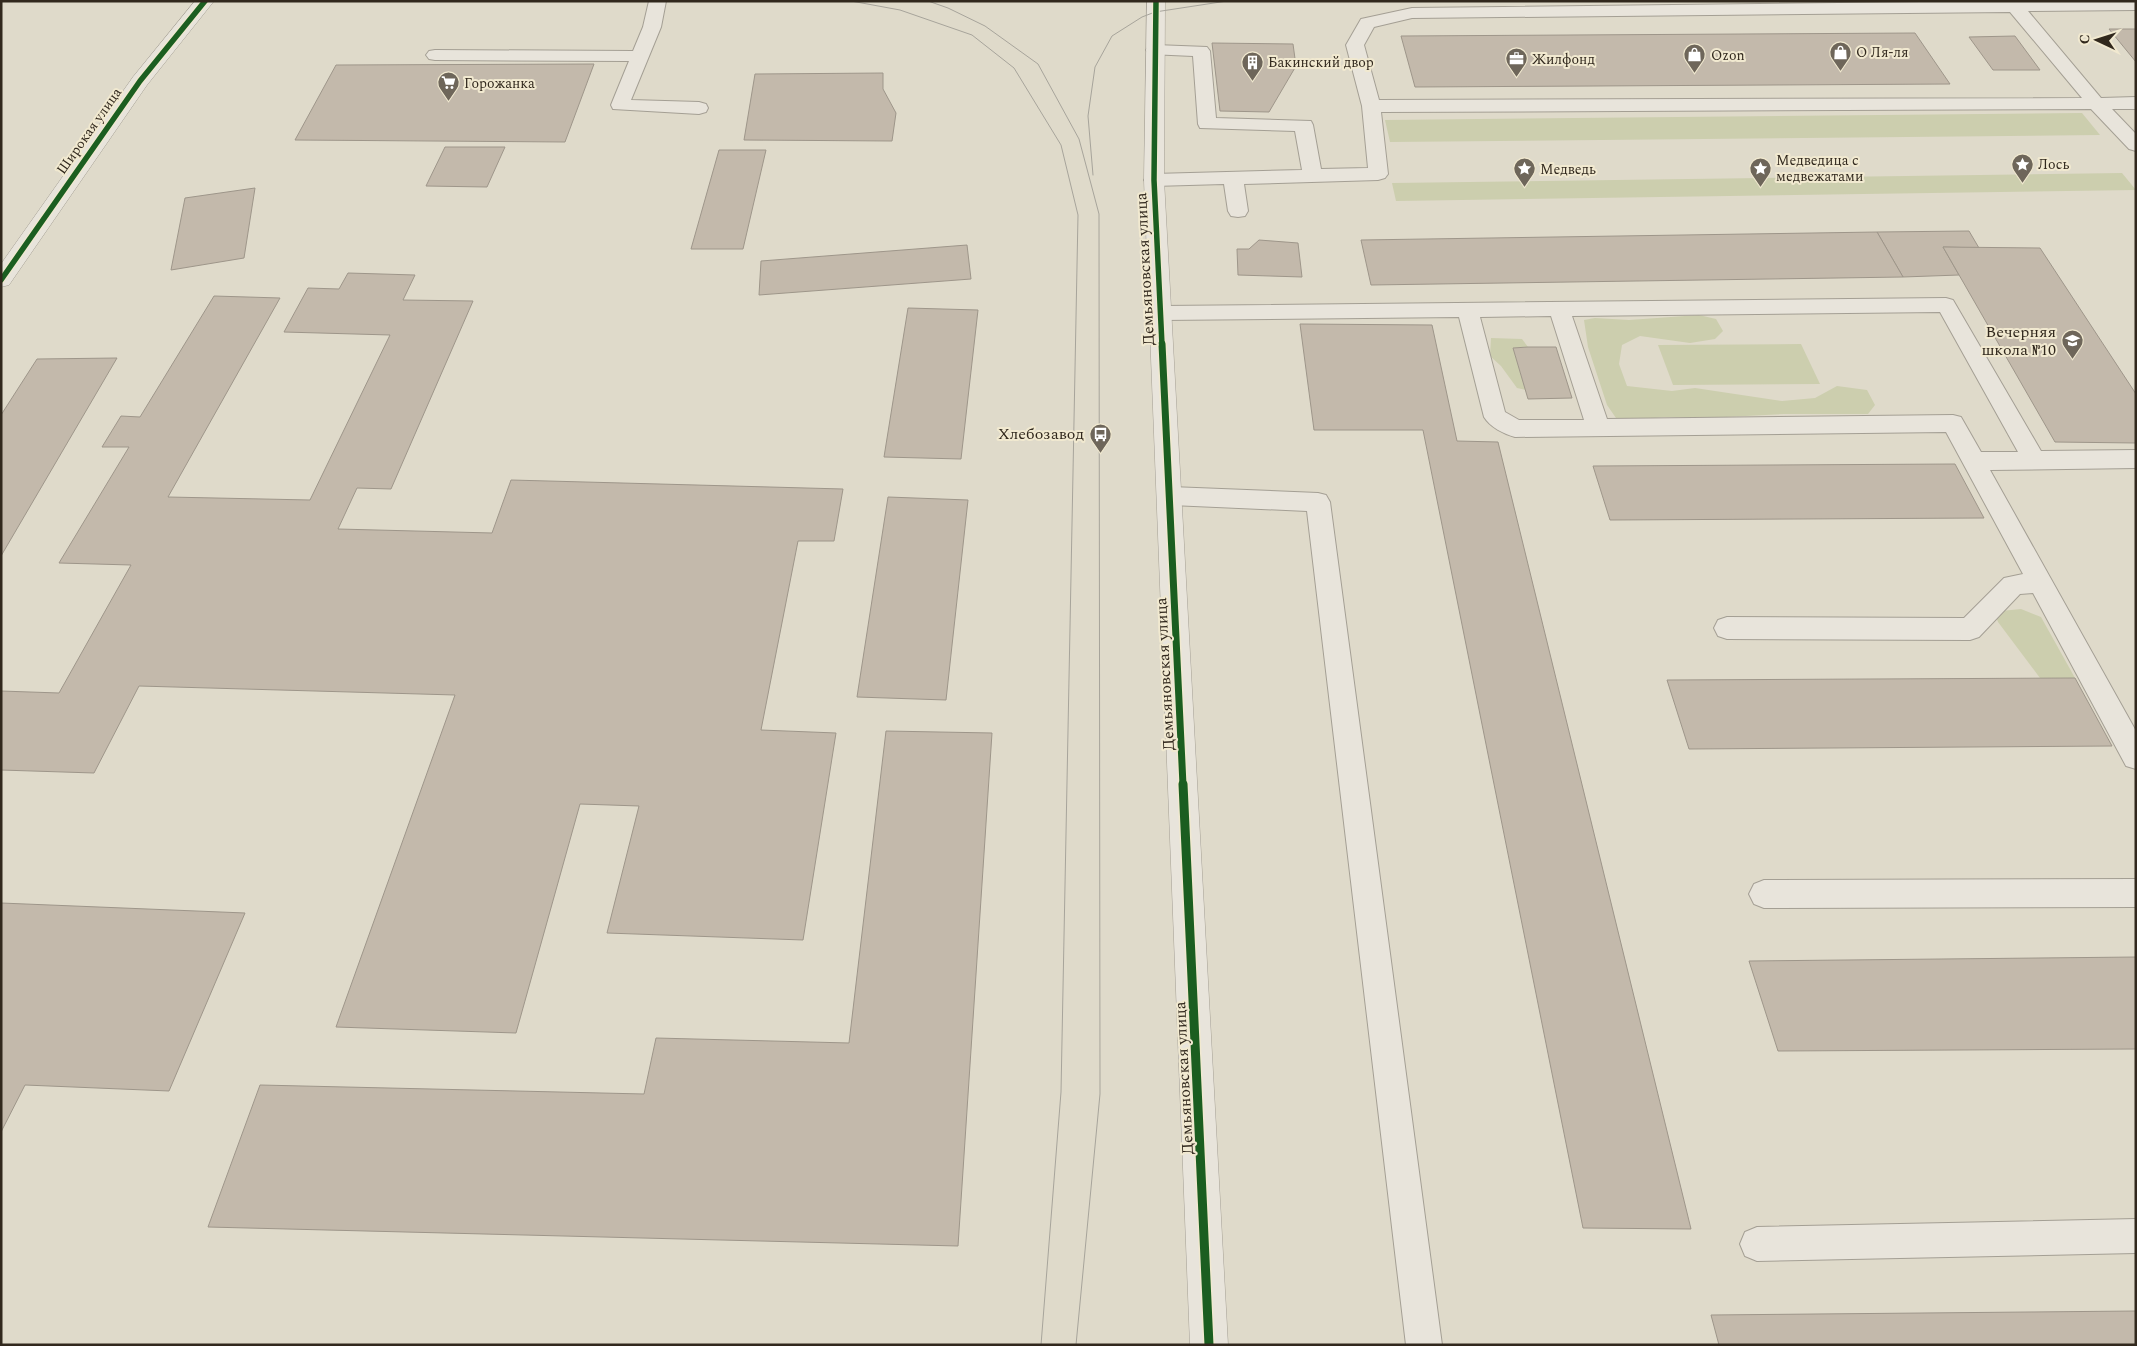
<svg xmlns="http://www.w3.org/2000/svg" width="2137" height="1346" viewBox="0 0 2137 1346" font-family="Spectral,serif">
	<rect width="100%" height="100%" fill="#dfdaca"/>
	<g fill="#ccceae">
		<polygon points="2082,113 2100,135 1390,142 1385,120"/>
		<polygon points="2122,173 2136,190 1396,201 1392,183"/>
		<polygon points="1699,315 1716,319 1723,331 1715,339 1690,343 1640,336 1622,345 1619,364 1627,386 1672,391 1695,388 1782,401 1815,398 1837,386 1867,390 1875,405 1868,414 1784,414 1706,418 1665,417 1623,421 1616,418 1607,405 1588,347 1584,320 1595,318 1629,320"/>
		<polygon points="1491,338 1522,339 1528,347 1513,348 1526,390 1517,388 1501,366 1490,356"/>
		<polygon points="1801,344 1820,384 1673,385 1658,345"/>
		<polygon points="2021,609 2041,617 2075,678 2040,678 1998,622 1995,614 2001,611"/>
	</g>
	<g fill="#c3b9ab" stroke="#9e968a">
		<polygon points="2109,29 2136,29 2136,62"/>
		<polygon points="1915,33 1950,84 1415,87 1401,36"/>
		<polygon points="2015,36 2040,70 1993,70 1969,37"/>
		<polygon points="1212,43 1293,44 1296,66 1269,112 1220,111"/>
		<polygon points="594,64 565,142 295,140 336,65"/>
		<polygon points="883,73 883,89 896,113 892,141 744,140 755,74"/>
		<polygon points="445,147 505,147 487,187 426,186"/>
		<polygon points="719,150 766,150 743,249 691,249"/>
		<polygon points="255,188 244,258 171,270 185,198"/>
		<polygon points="1969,231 1979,248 1943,247 1959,275 1903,277 1877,232"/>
		<polygon points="1877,232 1903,277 1371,285 1361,240"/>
		<polygon points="1259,240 1298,243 1302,277 1238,275 1237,249 1249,249"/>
		<polygon points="967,245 971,279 759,295 761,261"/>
		<polygon points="1943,247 2040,248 2136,394 2136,443 2055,442"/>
		<polygon points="348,273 415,275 403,300 473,301 391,489 357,488 338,529 492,533 511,480 843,489 834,541 798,541 761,730 836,733 803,940 607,933 639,806 580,804 516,1033 336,1027 455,695 139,686 94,773 1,770 1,691 59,693 131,565 59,563 129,447 102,447 121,416 140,417 214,296 280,298 168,497 310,500 390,335 284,332 308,288 339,289"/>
		<polygon points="908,308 978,310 961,459 884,457"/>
		<polygon points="1300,324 1432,325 1457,441 1498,442 1691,1229 1583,1228 1423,430 1314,430"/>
		<polygon points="1528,347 1556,347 1572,398 1528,399 1513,348"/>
		<polygon points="117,358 1,556 1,415 37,359"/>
		<polygon points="1955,464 1984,518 1610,520 1593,466"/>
		<polygon points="888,497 968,500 946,700 857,697"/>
		<polygon points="2075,678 2112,746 1689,749 1667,680"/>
		<polygon points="886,731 992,733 958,1246 208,1227 260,1085 644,1094 656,1038 849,1043"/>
		<polygon points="1,903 245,913 169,1091 25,1085 1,1132"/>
		<polygon points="2136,957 2136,1049 1778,1051 1749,961"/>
		<polygon points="2136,1311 2136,1345 1719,1345 1711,1315"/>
	</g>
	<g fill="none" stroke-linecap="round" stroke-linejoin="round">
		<defs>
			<g id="service">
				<polygon points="649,1 666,1 661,27 631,100 699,102 706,104 708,108 706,112 699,114 613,109 611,105 629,61 435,60 429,59 426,55 429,51 435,50 633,51 643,27"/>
				<path d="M2002 1H2136V10L2028 11 2101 98 2136 97V109H2112L2136 134V151L2129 149 2091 109 1381 112 1388 174 1385 178 1378 180 1244 184 1248 211 1245 216 1238 217 1231 216 1228 211 1224 184 1154 186 1147 184 1144 180 1147 176 1154 174 1302 170 1295 131 1200 128 1198 124 1193 56 1149 54 1146 50 1149 46 1155 45 1207 47 1210 51 1216 118 1311 121 1313 125 1321 169 1368 168 1362 106 1346 45 1361 19 1412 8ZM2010 12 2082 98 1379 100 1364 45 1374 27 1412 18Z"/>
				<path d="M1946 298 1953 300 2041 451 2136 450V468L1990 470 2136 731V769L2126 766 2033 593 2020 594 1979 637 1970 640 1727 639 1718 636 1714 628 1718 620 1727 617 1964 618 2004 578 2023 574 1946 432 1515 437C1504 434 1490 427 1484 417L1459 317 1162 320 1154 318 1151 313 1154 308 1162 306ZM1940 312 2018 452H1981L1961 417 1953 415 1607 419 1572 316ZM1551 316 1584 420H1519L1505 412 1480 317Z"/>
				<polygon points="1171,487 1318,493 1326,495 1330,502 1442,1345 1406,1345 1307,511 1171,505 1163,502 1159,496 1163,490"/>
				<polygon points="2136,879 2136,907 1764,908 1754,904 1749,894 1754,884 1764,880"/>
				<polygon points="2136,1219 2136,1253 1757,1261 1745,1256 1740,1244 1745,1232 1757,1227"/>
			</g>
			<g id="tertiary">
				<polygon points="195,1 214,1 147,85 9,285 1,287 1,264 133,77"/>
				<polygon points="1147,1 1165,1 1164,180 1228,1345 1190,1345 1144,180"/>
			</g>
		</defs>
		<use href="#service" stroke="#a49f94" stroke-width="2"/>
		<use href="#tertiary" stroke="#a49f94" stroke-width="1"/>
		<use href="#service" fill="#e8e4db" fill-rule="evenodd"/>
		<use href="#tertiary" fill="#e8e4db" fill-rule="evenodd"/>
		<g stroke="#a7a49b" stroke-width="1">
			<polyline points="851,1 900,10 972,35 1014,68 1061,145 1078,215 1061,1092 1041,1345"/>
			<polyline points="928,1 948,8 985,26 1038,64 1079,139 1099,214 1100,1094 1076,1345"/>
			<polyline points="1093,175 1088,116 1095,67 1112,36 1142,17 1155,12 1227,1"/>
		</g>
		<defs>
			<g id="cycleway-far2">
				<polyline points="1156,1 1154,180 1162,345"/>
				<polyline points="1,280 140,81 205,1"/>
			</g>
			<polyline id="cycleway-far1" points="1162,344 1183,785"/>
			<polyline id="cycleway" points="1183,784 1209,1345"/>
		</defs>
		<use href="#cycleway-far2" stroke="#f1e9d0" stroke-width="8"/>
		<use href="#cycleway-far1" stroke="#f1e9d0" stroke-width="10"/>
		<use href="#cycleway" stroke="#f1e9d0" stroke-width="12"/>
		<use href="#cycleway-far2" stroke="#1b5e20" stroke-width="5.5"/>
		<use href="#cycleway-far1" stroke="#1b5e20" stroke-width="7"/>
		<use href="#cycleway" stroke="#1b5e20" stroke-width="9"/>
	</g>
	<defs>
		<symbol id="shop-pin" viewBox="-11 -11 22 30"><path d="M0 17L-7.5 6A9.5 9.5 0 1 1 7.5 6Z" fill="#6e665a" stroke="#f1e9d0"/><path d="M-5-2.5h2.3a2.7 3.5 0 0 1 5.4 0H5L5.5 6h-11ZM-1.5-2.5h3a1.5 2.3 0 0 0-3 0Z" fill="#fff"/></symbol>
		<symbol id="office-pin" viewBox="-11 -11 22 30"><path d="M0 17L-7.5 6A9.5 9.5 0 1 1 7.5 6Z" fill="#6e665a" stroke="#f1e9d0"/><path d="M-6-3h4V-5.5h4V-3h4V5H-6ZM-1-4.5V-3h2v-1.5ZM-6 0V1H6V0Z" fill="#fff"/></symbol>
		<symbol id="building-pin" viewBox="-11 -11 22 30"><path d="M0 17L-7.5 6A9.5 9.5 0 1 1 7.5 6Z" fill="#6e665a" stroke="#f1e9d0"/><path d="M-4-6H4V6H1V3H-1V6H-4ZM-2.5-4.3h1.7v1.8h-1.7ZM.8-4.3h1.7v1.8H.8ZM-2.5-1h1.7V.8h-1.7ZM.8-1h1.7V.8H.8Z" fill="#fff"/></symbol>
		<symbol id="supermarket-pin" viewBox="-11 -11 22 30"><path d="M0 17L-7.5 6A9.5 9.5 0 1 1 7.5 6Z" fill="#6e665a" stroke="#f1e9d0"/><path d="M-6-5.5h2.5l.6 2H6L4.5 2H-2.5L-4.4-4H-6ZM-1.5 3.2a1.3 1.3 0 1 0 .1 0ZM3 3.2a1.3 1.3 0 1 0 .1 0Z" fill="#fff"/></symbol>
		<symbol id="sight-pin" viewBox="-11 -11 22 30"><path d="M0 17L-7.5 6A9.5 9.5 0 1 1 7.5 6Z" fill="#6e665a" stroke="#f1e9d0"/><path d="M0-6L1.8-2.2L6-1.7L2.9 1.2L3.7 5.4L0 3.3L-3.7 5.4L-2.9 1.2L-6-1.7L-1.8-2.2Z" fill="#fff"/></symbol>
		<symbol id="school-pin" viewBox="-11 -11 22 30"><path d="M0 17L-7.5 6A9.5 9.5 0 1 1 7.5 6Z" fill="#6e665a" stroke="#f1e9d0"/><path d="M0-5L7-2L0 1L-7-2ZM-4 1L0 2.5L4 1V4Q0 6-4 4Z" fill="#fff"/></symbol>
		<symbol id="bus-pin" viewBox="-11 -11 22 30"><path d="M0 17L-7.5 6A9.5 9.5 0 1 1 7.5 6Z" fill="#6e665a" stroke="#f1e9d0"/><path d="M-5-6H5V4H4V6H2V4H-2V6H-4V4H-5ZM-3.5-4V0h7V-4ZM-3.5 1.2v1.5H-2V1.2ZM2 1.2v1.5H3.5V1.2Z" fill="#fff"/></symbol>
	</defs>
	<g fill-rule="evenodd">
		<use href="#shop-pin" x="1828" y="40" width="25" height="34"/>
		<use href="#shop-pin" x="1682" y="42" width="25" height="34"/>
		<use href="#office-pin" x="1504" y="46" width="25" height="34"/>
		<use href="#building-pin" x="1240" y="50" width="25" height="34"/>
		<use href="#supermarket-pin" x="436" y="70" width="25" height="34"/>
		<use href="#sight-pin" x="2010" y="152" width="25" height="34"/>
		<use href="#sight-pin" x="1748" y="156" width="25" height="34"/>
		<use href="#sight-pin" x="1512" y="156" width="25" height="34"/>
		<use href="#school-pin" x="2060" y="328" width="25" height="34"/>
		<use href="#bus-pin" x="1088" y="422" width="25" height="34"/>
	</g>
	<g text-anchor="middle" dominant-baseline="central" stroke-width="4" stroke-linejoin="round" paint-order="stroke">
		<g font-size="14" fill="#31281d" stroke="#f1e9d0" text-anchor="start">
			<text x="1856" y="52">О Ля-ля</text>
			<text x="1711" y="55">Ozon</text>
			<text x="1532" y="59">Жилфонд</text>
			<text x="1268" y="62">Бакинский двор</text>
			<text x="464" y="83">Горожанка</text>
			<text x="1776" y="160">Медведица с<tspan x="1776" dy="16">медвежатами</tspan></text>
			<text x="2038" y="164">Лось</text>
			<text x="1540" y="169">Медведь</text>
		</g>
		<g font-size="14" fill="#31281d" stroke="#f1e9d0">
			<text transform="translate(89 131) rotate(-55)">Широкая улица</text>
		</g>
		<g font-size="16" fill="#31281d" stroke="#f1e9d0">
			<text transform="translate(1145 269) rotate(-93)">Демьяновская улица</text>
			<text transform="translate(1165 674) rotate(-93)">Демьяновская улица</text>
			<text transform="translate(1184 1078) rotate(-93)">Демьяновская улица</text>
		</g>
		<g font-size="16" fill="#31281d" stroke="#f1e9d0" text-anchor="end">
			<text x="2056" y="332">Вечерняя<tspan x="2056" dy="18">школа №10</tspan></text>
			<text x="1084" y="434">Хлебозавод</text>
		</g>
	</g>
	<rect width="2137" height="1346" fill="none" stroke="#31281d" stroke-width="5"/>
	<g transform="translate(2097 40) rotate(274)" stroke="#f1e9d0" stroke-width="4" paint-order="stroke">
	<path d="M0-4L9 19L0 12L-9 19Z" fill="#31281d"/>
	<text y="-8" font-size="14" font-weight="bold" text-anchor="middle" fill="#31281d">С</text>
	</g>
</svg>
